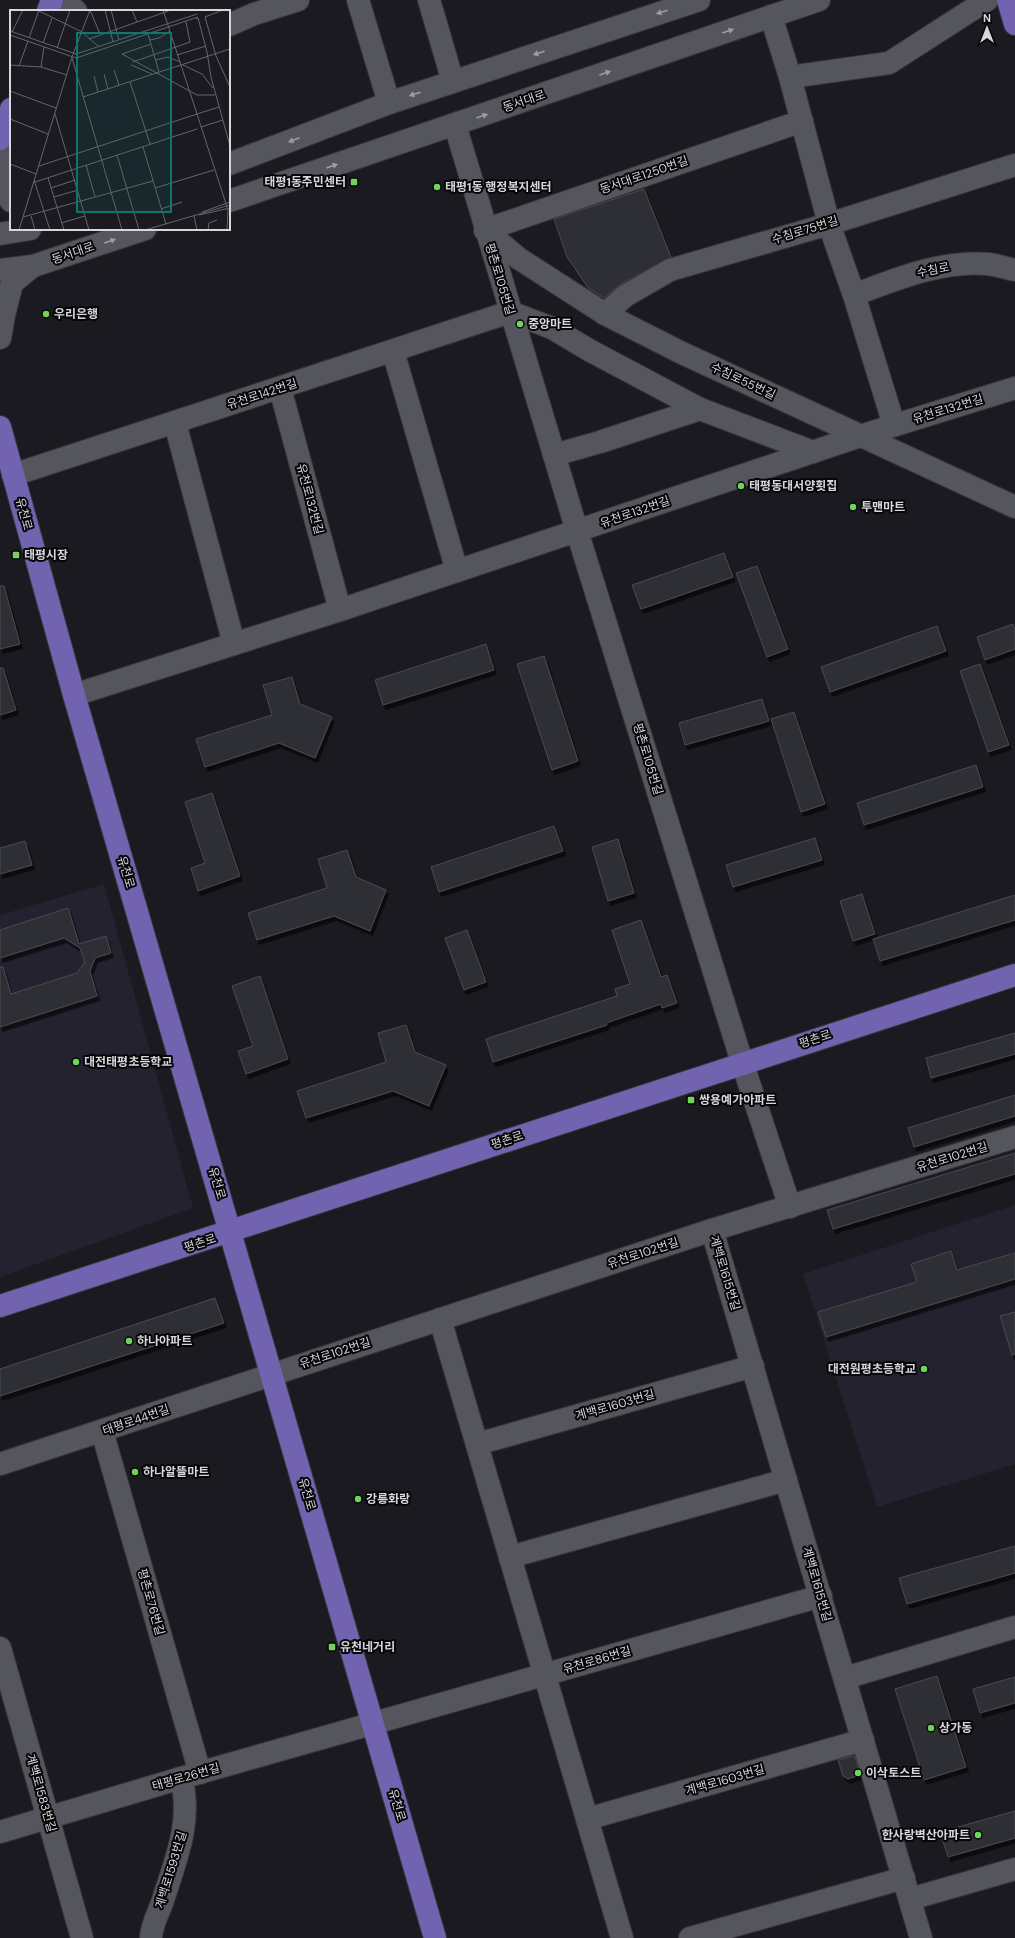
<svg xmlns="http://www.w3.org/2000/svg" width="1015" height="1938" viewBox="0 0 1015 1938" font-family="'DM Sans','Noto Sans KR',sans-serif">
	<defs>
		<filter id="shadow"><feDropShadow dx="2.5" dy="4.5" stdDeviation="0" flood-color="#0009"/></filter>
	</defs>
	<rect width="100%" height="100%" fill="#1b1a21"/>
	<g fill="#24222f">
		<polygon points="104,884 193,1208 0,1277 0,915"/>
		<polygon points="1015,1205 1015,1464 877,1507 803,1274"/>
	</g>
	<g fill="#2f2f36" stroke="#494951" filter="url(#shadow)">
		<polygon points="644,189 671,257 619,285 604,298 588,288 567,257 554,219"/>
		<polygon points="724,553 733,577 641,609 632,585"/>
		<polygon points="757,566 788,649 767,657 736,573"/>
		<polygon points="0,586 4,586 20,644 0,649"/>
		<polygon points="1013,624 1015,631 1015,649 985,660 977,637"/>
		<polygon points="937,626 946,651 830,692 821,667"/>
		<polygon points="486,644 494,670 383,705 375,680"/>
		<polygon points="544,656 578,761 552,770 517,664"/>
		<polygon points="980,664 1009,745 988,752 960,671"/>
		<polygon points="0,668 3,668 16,710 0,715"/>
		<polygon points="292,677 300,704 332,717 315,758 279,743 205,767 196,739 272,715 263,685"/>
		<polygon points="762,699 769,721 685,745 679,723"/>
		<polygon points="794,712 825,804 801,812 771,719"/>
		<polygon points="976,765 983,787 864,825 857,803"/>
		<polygon points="212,793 240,876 198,891 191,868 205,863 185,802"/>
		<polygon points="554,826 563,851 439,892 431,867"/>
		<polygon points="815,838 822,860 733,887 726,865"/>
		<polygon points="618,839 634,893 608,901 592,847"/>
		<polygon points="25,841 32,865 0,874 0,848"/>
		<polygon points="347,850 356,877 386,890 370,931 334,916 257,940 248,913 327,888 318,859"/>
		<polygon points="862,894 875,934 853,941 840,901"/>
		<polygon points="1015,895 1015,920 880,961 873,939"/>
		<polygon points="68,908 79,944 106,936 111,953 95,958 90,971 97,996 0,1027 0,967 3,967 11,994 77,973 85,962 80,948 64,938 0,958 0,930"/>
		<polygon points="641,920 661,977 667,975 677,1003 662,1008 661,1004 606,1023 607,1025 493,1062 486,1039 617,996 615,989 630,984 612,930"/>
		<polygon points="467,930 486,982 464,990 445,938"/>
		<polygon points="260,976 288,1059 246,1074 238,1051 253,1046 232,986"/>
		<polygon points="406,1025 415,1052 446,1065 429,1106 393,1091 306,1118 297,1091 386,1062 378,1033"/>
		<polygon points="1015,1033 1015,1054 931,1078 926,1058"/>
		<polygon points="1015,1095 1015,1116 914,1147 908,1128"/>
		<polygon points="1015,1153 1015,1174 833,1229 827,1210"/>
		<polygon points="951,1251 957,1270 1015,1253 1015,1279 826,1337 818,1312 917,1282 911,1264"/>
		<polygon points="215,1298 224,1323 0,1396 0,1369"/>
		<polygon points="1015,1312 1015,1354 1012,1355 1000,1316"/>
		<polygon points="1015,1546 1015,1573 907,1604 899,1578"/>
		<polygon points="937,1676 966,1767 924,1780 895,1689"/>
		<polygon points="1015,1677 1015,1703 980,1713 973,1689"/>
		<polygon points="852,1756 855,1757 860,1775 848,1779 843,1776 838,1760"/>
		<polygon points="1015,1811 1015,1838 948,1857 940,1832"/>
	</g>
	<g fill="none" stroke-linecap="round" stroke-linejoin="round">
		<defs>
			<g id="minor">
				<polyline points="64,0 76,11"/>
				<polyline points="358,0 389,103"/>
				<polyline points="429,0 453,82"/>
				<polyline points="771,16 790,77 829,224 854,295 894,425"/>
				<polyline points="229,25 254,14 298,0"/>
				<polyline points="790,77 889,63 987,0"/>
				<polyline points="455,125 577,531 742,1062 790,1207"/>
				<polyline points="1,137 3,187 11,201"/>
				<polyline points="229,164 389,103 699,0"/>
				<polyline points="229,201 819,0"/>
				<polyline points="485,230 518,258 605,314 682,353 1015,507"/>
				<polyline points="485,230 802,121"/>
				<polyline points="0,234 30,229"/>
				<polyline points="0,270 33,266 145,229"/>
				<path d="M854 295C896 279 942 260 988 264 997 265 1006 268 1015 270"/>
				<polyline points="605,314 625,296 670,270 829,224 1015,165"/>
				<polyline points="0,338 4,315 12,283 33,266"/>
				<polyline points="393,351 457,571"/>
				<polyline points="280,388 340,610"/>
				<polyline points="175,423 234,644"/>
				<polyline points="554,455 600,442 700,409"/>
				<polyline points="13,475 510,312 552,328 589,350 700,409 813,452"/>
				<polyline points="74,695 340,610 860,436 1015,388"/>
				<polyline points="712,1230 921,1938"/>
				<polyline points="440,1319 622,1938"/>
				<polyline points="102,1431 200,1773"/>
				<polyline points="477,1444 753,1366"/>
				<polyline points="0,1464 712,1230 1015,1137"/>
				<polyline points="510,1557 786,1480"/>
				<polyline points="0,1648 82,1938"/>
				<polyline points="845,1678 1015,1627"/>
				<polyline points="587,1819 863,1740"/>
				<polyline points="0,1832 181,1778 821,1596"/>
				<polyline points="910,1899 1015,1869"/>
				<path d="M151 1938C151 1927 158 1913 162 1903 175 1862 193 1821 181 1778"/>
				<polyline points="690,1938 904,1878"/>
			</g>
			<g id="major">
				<polyline points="1008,0 1015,24"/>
				<polyline points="48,11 52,0"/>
				<polyline points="0,139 11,109"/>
				<polyline points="0,427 74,695 435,1938"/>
				<path d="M0 1306C339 1198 676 1083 1015 975"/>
			</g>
		</defs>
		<use href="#minor" stroke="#38373d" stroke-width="24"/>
		<use href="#major" stroke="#38373d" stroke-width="24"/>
		<use href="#minor" stroke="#55555d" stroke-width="22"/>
		<use href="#major" stroke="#7263b0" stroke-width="22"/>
	</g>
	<defs><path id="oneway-solid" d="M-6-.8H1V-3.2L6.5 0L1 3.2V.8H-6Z"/></defs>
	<g fill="#9c9ca2">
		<use href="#oneway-solid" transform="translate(662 12) rotate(162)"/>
		<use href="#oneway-solid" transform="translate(728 31) rotate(-19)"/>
		<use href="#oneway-solid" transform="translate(539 53) rotate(162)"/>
		<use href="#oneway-solid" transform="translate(605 73) rotate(-19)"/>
		<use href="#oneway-solid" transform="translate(415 94) rotate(162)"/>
		<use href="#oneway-solid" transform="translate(482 116) rotate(-19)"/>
		<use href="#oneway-solid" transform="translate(294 140) rotate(159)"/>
		<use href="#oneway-solid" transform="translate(332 166) rotate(-19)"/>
		<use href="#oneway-solid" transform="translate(110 241) rotate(-19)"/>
	</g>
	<g fill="#73d25c" stroke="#060608" stroke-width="1.5">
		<rect x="350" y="178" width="8" height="8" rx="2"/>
		<circle cx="437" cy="187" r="4"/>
		<circle cx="46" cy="314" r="4"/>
		<circle cx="520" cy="324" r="4"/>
		<circle cx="741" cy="486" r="4"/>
		<circle cx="853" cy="507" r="4"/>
		<rect x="12" y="551" width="8" height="8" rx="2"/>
		<circle cx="76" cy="1062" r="4"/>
		<rect x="687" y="1096" width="8" height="8" rx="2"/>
		<circle cx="129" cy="1341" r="4"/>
		<circle cx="924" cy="1369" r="4"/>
		<circle cx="135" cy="1472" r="4"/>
		<circle cx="358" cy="1499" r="4"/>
		<rect x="328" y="1643" width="8" height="8" rx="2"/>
		<circle cx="931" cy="1728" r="4"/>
		<circle cx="858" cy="1773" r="4"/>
		<circle cx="978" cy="1835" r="4"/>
	</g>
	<g text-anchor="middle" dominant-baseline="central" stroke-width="4" stroke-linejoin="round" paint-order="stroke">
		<g font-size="12" fill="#d7d6db" stroke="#060608">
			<text transform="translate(524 101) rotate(-19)">동서대로</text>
			<text transform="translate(644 175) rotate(-19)">동서대로1250번길</text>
			<text transform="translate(805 230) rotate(-17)">수침로75번길</text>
			<text transform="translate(73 253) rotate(-19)">동서대로</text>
			<text transform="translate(933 270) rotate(-11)">수침로</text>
			<text transform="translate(500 279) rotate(73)">평촌로105번길</text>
			<text transform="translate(743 381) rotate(25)">수침로55번길</text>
			<text transform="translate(262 394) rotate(-18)">유천로142번길</text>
			<text transform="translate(948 409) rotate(-17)">유천로132번길</text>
			<text transform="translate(310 499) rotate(75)">유천로132번길</text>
			<text transform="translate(635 512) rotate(-19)">유천로132번길</text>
			<text transform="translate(24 514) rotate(75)">유천로</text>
			<text transform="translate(648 759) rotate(73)">평촌로105번길</text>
			<text transform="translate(126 872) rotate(74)">유천로</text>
			<text transform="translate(815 1039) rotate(-18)">평촌로</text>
			<text transform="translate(507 1140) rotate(-18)">평촌로</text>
			<text transform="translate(952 1157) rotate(-17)">유천로102번길</text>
			<text transform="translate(217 1183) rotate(74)">유천로</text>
			<text transform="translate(200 1243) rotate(-18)">평촌로</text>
			<text transform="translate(643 1253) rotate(-18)">유천로102번길</text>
			<text transform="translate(725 1273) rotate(73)">계백로1615번길</text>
			<text transform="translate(335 1353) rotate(-18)">유천로102번길</text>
			<text transform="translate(615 1405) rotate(-16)">계백로1603번길</text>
			<text transform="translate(136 1420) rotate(-19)">태평로44번길</text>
			<text transform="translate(307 1494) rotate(74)">유천로</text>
			<text transform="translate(817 1584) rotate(74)">계백로1615번길</text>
			<text transform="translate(151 1602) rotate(74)">평촌로76번길</text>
			<text transform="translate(597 1660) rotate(-16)">유천로86번길</text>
			<text transform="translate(186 1777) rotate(-16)">태평로26번길</text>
			<text transform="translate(725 1780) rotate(-16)">계백로1603번길</text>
			<text transform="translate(41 1793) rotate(74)">계백로1583번길</text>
			<text transform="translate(397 1805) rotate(74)">유천로</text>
			<text transform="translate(171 1870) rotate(-73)">계백로1593번길</text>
		</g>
		<g font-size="12" font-weight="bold" fill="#d7d6db" stroke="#060608" text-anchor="start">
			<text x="346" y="182" text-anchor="end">태평1동주민센터</text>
			<text x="445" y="187">태평1동 행정복지센터</text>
			<text x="54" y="314">우리은행</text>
			<text x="528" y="324">중앙마트</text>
			<text x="749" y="486">태평동대서양횟집</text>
			<text x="861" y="507">투맨마트</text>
			<text x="24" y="555">태평시장</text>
			<text x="84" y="1062">대전태평초등학교</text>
			<text x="699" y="1100">쌍용예가아파트</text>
			<text x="137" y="1341">하나아파트</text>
			<text x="916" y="1369" text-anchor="end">대전원평초등학교</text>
			<text x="143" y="1472">하나알뜰마트</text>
			<text x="366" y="1499">강릉화랑</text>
			<text x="340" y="1647">유천네거리</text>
			<text x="939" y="1728">상가동</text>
			<text x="866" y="1773">이삭토스트</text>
			<text x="970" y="1835" text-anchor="end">한사랑벽산아파트</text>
		</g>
	</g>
	<g transform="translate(10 10)">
		<rect width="220" height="220" fill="#1b1a21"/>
		<path fill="none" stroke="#66656b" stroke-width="1" d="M27 0 72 22 89 37M80 0 90 24M95 0 103 32M101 0 109 30M122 0 127 12M213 0 195 7 206 46 220 77M186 9 188 8 197 42 201 67 220 136M0 21 66 44 187 4M2 22 13 0M138 24 149 62M0 25 66 48 188 7M19 28 29 0M79 29 161 0M140 30 149 28 160 21M33 33 42 8M47 38 60 0M112 44 187 85H205M112 44 141 34M167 45 196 36M62 48 112 220M146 50 158 47 170 52M123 52 180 32 176 12M0 55 31 57 57 65M121 55 142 64M173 55 192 64 203 78M9 56 18 31M31 57 34 37M104 60 109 75M94 64 98 79M84 66 88 82M120 72 140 134M0 81 46 98M73 87 220 39M209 97 187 104 218 200 217 220M45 104 79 220M0 109 38 124M191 117 213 110M133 137 156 214M107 145 129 220M0 154 26 164M76 155 85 187M29 156 187 104 153 0M38 168 54 220M24 170 40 220M25 172 187 119M41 178 65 170M145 178 204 160M44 187 68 180M151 199 172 192M192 202 220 192M189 205 220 198M21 206 25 220M184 206 187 220M13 207 143 171M51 213 75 206M9 220 62 47 80 0M135 220 220 195M198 220 199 213 207 210"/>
		<path fill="#0f766e" fill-opacity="0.15" stroke="#0f766e" stroke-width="2" d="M67 23H161V202H67Z"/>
		<rect width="220" height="220" fill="none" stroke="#d7d6db" stroke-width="2"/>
	</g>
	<g transform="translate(987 28)" stroke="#060608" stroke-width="3" paint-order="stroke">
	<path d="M0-3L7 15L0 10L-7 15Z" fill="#d7d6db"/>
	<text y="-6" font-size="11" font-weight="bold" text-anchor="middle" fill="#d7d6db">N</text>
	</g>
</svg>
